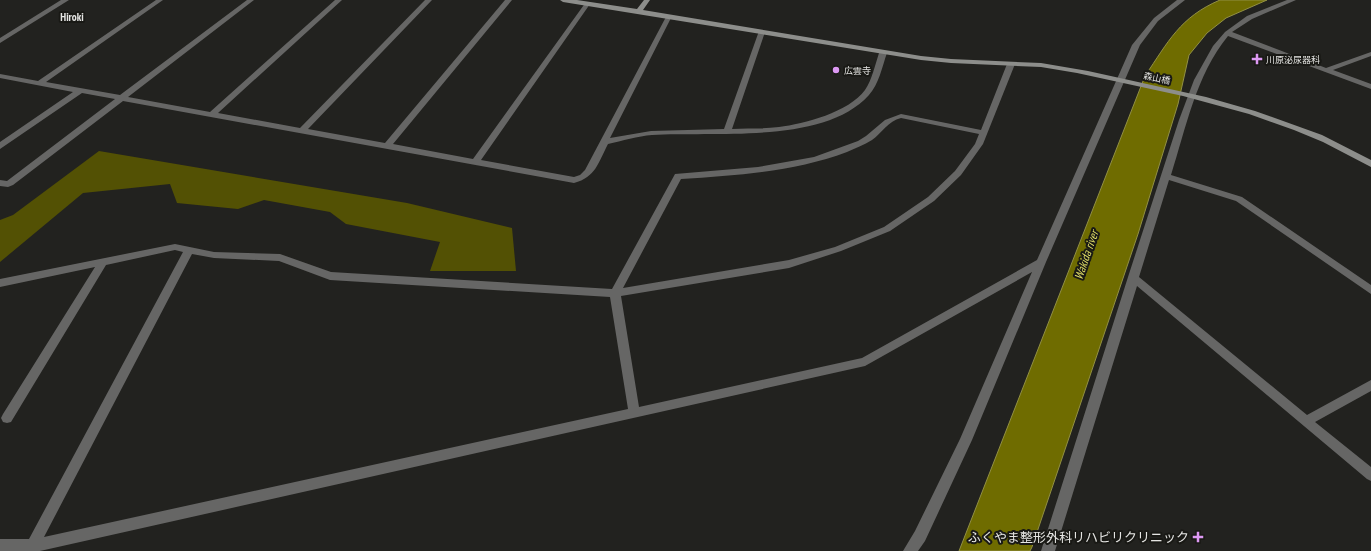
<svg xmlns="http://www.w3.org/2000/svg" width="1371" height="551" viewBox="0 0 1371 551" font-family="'PT Sans Narrow','Noto Sans JP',sans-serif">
	<rect width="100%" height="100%" fill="#22221f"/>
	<polygon fill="#535104" points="99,151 407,203 512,228 516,271 430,271 440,242 346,224 330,212 264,200 238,209 177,203 170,184 83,193 0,262 0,220 13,215"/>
	<path fill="#6f6c00" stroke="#929044" d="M1220 0H1267L1226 18 1207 33 1189 55 1178 104 1138 234 1032 547 1030 551H959L1145 76C1168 42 1180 17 1220 0Z"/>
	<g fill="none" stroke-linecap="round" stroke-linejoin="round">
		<g fill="#666665" fill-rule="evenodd">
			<polygon points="61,0 69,0 0,43 0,38"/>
			<path d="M156 0H163L46 82 120 95 247 0H254L128 97 210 112 335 0H342L218 113 300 128 425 0H432L308 129 385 143 505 0H512L393 144 473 159 586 2H590V4L481 160 574 177 580 175 585 170 667 15 672 16 610 138 651 131 724 129 759 31 765 32 732 129C747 128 763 129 779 127 804 124 849 112 865 90 872 80 875 65 879 53L883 51 887 53C882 67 879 84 869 95 824 145 714 131 652 135 638 136 622 141 608 144 598 163 596 177 574 183L123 101 13 185 8 187 0 186V180L7 181 115 99 82 93 0 149V142L73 92 0 78V74L38 81Z"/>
			<path d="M1177 0H1185L1158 21 1140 45 1046 262 972 440 925 541 918 551H903L915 531 960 439 1032 272 865 366 40 551H0V539H29L183 252 175 250 106 265 11 422 7 423 3 422 1 418 3 414 95 267 0 287V279L175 244 214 252 280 254 331 272 612 289 675 174 758 167 814 157 858 141 866 136 885 120 901 114 981 130 1007 64 1008 62H1014L1015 64 983 144 961 175 934 201 890 231 841 251 789 268 621 296 639 407 862 358 1037 260 1132 45 1154 18ZM901 118 979 134 975 144 955 171 928 197 884 227 835 247 789 260 623 288 681 179C737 175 794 172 847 152 855 148 864 145 872 140 882 133 888 121 901 118ZM192 254 214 258 279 261 330 280 610 297 628 409 44 537Z"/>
			<path d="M1287 0H1296L1252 19 1232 32 1326 68 1371 52V56L1333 70 1371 84V89L1228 36C1196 75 1186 128 1171 175L1242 197 1371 285V294L1236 201 1169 180 1139 277 1307 415 1371 380V391L1315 422 1371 467V481L1367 479 1137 286 1055 551H1041L1128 277 1179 120 1194 80 1213 46 1225 32 1247 16Z"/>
		</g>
		<polygon fill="#8d8e8b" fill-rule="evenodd" points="560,0 577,0 637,9 644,0 650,0 643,10 921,56 951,59 1041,63 1088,71 1206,97 1255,111 1322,135 1371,160 1371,167 1323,142 1294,130 1249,114 1183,96 1077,73 1041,67 951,63 921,60 563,2"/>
	</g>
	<g fill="#dd99f3" stroke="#191915" stroke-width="1.5">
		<path d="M1255 53h4v4h4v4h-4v4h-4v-4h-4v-4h4z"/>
		<circle cx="836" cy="70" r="4"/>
		<path d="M1196 531h4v4h4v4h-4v4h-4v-4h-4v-4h4z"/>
	</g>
	<g text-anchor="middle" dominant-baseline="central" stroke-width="4" stroke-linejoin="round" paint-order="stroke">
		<g font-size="9" fill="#e5e5e3" stroke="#191915" text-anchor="start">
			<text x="1266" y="59">川原泌尿器科</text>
			<text x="844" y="70">広雲寺</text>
		</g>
		<g font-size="9" fill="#e5e5e3" stroke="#191915">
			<text transform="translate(1157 78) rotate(12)">森山橋</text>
		</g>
		<g font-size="11" font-weight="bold" fill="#e5e5e3" stroke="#191915">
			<text x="72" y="17">Hiroki</text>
		</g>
		<g font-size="12" font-style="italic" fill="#e1de67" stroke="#191915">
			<text transform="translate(1086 255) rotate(-71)">Wakida river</text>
		</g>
		<g font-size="13" fill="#e5e5e3" stroke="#191915" text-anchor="end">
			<text x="1189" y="537">ふくやま整形外科リハビリクリニック</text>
		</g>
	</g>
</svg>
